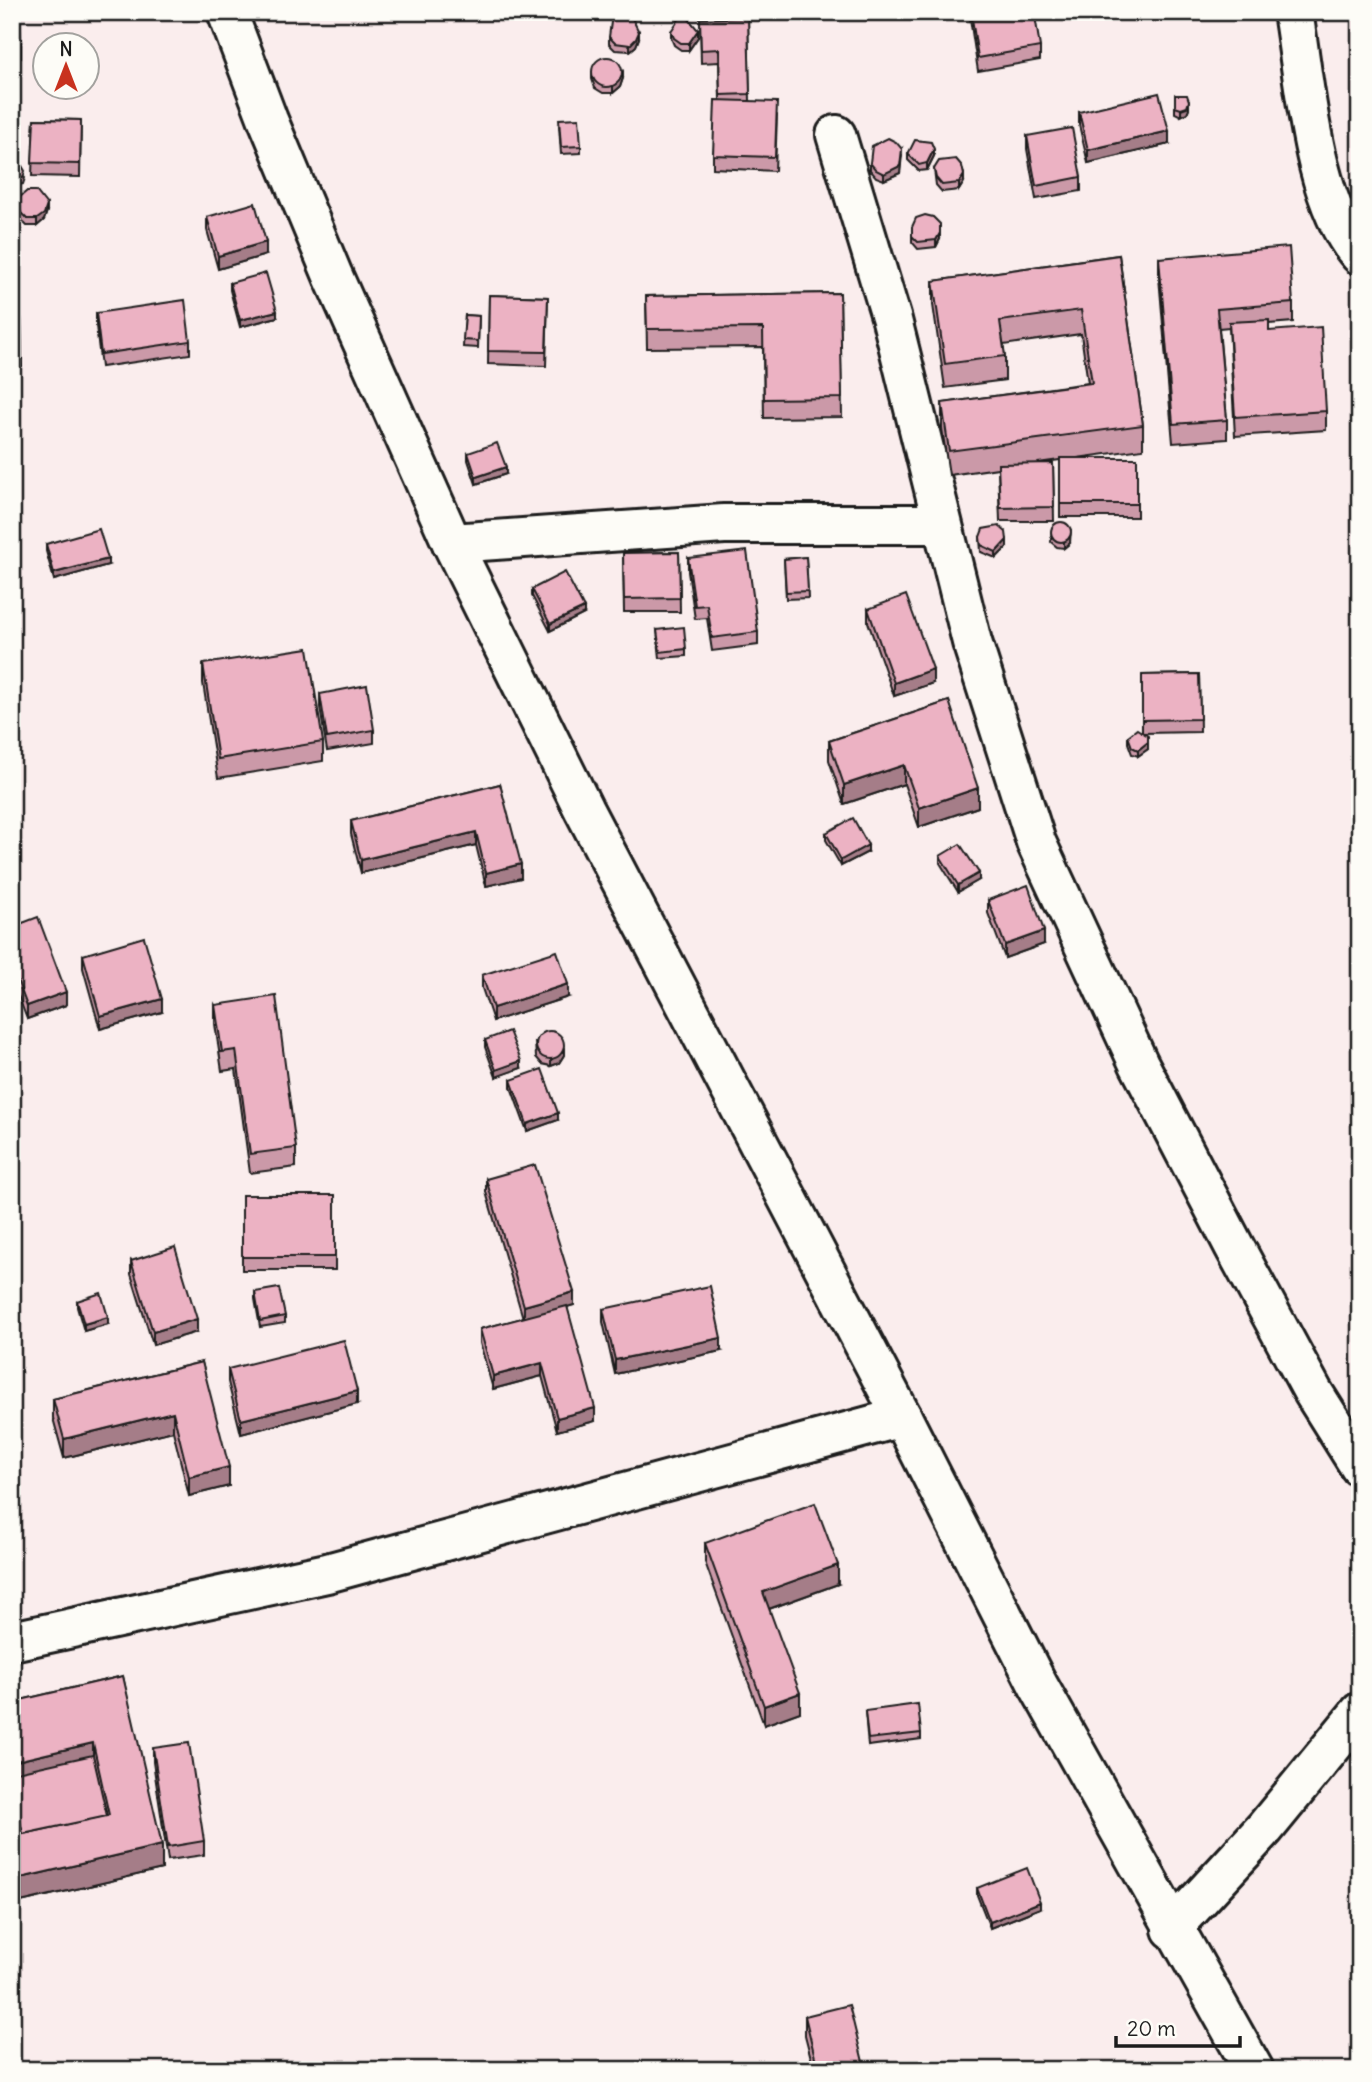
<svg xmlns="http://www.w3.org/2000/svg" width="1372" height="2082" viewBox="0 0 1372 2082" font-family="Delius,sans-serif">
	<rect width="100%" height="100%" fill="#faeded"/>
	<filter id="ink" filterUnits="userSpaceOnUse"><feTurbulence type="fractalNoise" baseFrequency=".0143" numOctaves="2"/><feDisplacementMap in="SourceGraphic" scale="14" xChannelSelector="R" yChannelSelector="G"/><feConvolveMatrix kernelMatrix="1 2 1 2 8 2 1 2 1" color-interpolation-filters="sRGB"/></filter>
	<g filter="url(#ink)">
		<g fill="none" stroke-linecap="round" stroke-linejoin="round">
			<defs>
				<g id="minor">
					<polyline points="227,12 268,120 333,276 452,543 584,810 902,1417 1038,1685 1254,2070"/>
					<path d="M1293 12C1305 83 1312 201 1360 255"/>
					<polyline points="836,135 892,320 972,642 1036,842 1139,1064 1234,1246 1313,1392 1360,1467"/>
					<polyline points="452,543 724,524 940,524"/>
					<polyline points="12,1641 327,1573 902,1417"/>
					<polyline points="1172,1929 1265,1828 1360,1712"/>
				</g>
			</defs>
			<use href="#minor" stroke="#1c1c1c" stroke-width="44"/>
			<use href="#minor" stroke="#fdfcf7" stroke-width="38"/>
		</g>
		<g fill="#cb99a8" stroke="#1c1c1c" stroke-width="2">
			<polygon points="12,12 21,45 21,58 12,59"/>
			<polygon points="969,12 1019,12 1020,19 1040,47 1040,60 978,71"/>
			<polygon points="748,18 750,101 777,115 775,171 713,168 713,155 720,100 719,62 701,63 700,19"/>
			<polygon points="671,31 698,37 689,50 681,50 674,45 671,38"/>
			<polygon points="609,37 639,38 636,46 630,51 615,50 609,44"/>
			<polygon points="592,72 623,78 620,87 613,93 603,93 595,88 592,79"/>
			<polygon points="1175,95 1189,108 1187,113 1181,116 1175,113"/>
			<polygon points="1079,112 1169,144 1088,163 1079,125"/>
			<polygon points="34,119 81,120 80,177 32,176"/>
			<polygon points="559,126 581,146 581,153 561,154"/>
			<polygon points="1027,136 1081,177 1081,191 1036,199 1027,149"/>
			<polygon points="908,154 934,156 927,170 919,171 908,160"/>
			<polygon points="902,155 900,173 884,180 876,177 870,170 870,163"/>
			<polygon points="12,166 25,178 23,184 12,186"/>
			<polygon points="934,169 964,182 959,190 942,192 936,185"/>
			<polygon points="18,205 47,211 44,220 37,226 27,226 21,220 18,212"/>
			<polygon points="207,217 266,255 218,269 207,230"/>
			<polygon points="912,233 940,239 936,247 918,249 912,242"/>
			<polygon points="1119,255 1143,425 1143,449 1077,458 1137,458 1137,517 1060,517 1060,460 1038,463 1053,463 1054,521 1000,521 998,468 949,475 942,428 942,403 1088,383 1081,334 1003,345 1005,356 1005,380 945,388 933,305 933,281"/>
			<polygon points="1159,258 1293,303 1293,322 1269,324 1269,331 1326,411 1326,430 1235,436 1229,327 1219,328 1227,420 1227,439 1173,443 1159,277"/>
			<polygon points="230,283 277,317 240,327 230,290"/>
			<polygon points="840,293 842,417 764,418 763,347 647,348 646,296"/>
			<polygon points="489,295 548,297 546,366 488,364"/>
			<polygon points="96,313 190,341 190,354 101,367 96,326"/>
			<polygon points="465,315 479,316 478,348 463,347"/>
			<polygon points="12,316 21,316 22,366 12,366"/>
			<polygon points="468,453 506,474 476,484 468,460"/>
			<polygon points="1052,528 1070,543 1064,548 1057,547 1051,542"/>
			<polygon points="980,537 1007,547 996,558 981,552"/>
			<polygon points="46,544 108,565 54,580 46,551"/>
			<polygon points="679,552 680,612 624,612 623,553"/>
			<polygon points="806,557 808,598 786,599 784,559"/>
			<polygon points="688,558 758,632 758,645 712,651 707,618 695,619 688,572"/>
			<polygon points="532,589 584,614 550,631 532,596"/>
			<polygon points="868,609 933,683 894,696 868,622"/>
			<polygon points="657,630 686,649 686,656 660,658"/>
			<polygon points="203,664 323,742 323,761 218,778 203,683"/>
			<polygon points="1199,674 1200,732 1143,733 1148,749 1138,756 1132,754 1128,743 1128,736 1142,732 1142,675"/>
			<polygon points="320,694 374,730 374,743 327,751 320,707"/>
			<polygon points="949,701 978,807 919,827 904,784 844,804 829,760 829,741"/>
			<polygon points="500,784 521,878 486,886 476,845 361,873 351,834 351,821"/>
			<polygon points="826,833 868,852 841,866 826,840"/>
			<polygon points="940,856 979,880 958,892 940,863"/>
			<polygon points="988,900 1044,944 1005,958 988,913"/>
			<polygon points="12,927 66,1005 27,1019 12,980"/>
			<polygon points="83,955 162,1012 100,1029 83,968"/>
			<polygon points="482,975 568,997 493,1021 482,988"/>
			<polygon points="215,1005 296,1148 296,1167 250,1173 236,1069 222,1071 215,1024"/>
			<polygon points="485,1040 521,1068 496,1077 485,1047"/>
			<polygon points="535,1042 564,1055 559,1063 551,1066 542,1064 536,1057"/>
			<polygon points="511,1080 558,1120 527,1131 511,1087"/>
			<polygon points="486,1179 574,1305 567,1307 595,1421 557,1431 542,1376 493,1389 480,1343 480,1329 523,1318 486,1192"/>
			<rect x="242" y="1195" width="93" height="75"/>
			<polygon points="131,1261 197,1332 153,1345 131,1274"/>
			<polygon points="255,1292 285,1316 285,1323 260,1327 255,1299"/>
			<polygon points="77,1301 108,1324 84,1331 77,1307"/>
			<polygon points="603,1309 721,1351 615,1374 603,1322"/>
			<polygon points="202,1362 229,1486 189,1496 173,1431 64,1458 53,1418 53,1399"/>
			<polygon points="228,1369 357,1404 241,1434 228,1382"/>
			<polygon points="705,1543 838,1584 769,1609 800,1712 764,1725 705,1562"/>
			<polygon points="123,1676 162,1869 12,1904 12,1702"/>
			<polygon points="865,1711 921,1733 921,1739 868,1746"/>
			<polygon points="153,1748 204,1841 204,1855 168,1860 153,1762"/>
			<polygon points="977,1888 1040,1908 990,1928 977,1895"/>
			<polygon points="805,2016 865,2070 814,2070 805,2035"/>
		</g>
		<g fill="#a57d88" stroke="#1c1c1c" stroke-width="2">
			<polygon points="698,30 698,37 689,50 689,43"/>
			<polygon points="639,32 639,38 636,46 630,51 630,45"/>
			<polygon points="623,72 623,78 620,87 613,93 613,87"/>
			<polygon points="1189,101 1189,108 1187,113 1181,116 1181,109"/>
			<polygon points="1169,131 1169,144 1088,163 1088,150"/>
			<polygon points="902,149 900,173 884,180 884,174"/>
			<polygon points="934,149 934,156 927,170 927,163"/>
			<polygon points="964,175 964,182 959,190 959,183"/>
			<polygon points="47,205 47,211 44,220 37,226 37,219"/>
			<polygon points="940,233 940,239 936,247 936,240"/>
			<polygon points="266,242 266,255 218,269 218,256"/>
			<polygon points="277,311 277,317 240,327 240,320"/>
			<polygon points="506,467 506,474 476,484 476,477"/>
			<polygon points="1071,529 1070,543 1064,548 1064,541"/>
			<polygon points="1007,540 1007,547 996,558 996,552"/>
			<polygon points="108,559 108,565 54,580 54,573"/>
			<polygon points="584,608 584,614 550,631 550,624"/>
			<polygon points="933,669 933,683 894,696 894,683"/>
			<polygon points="1148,742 1148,749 1138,756 1138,750"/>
			<polygon points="904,765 904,784 844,804 844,785"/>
			<polygon points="978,788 978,807 919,827 919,808"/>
			<polygon points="476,832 476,845 361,873 361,860"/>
			<polygon points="868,845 868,852 841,866 841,860"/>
			<polygon points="521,864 521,878 486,886 486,873"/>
			<polygon points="979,873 979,880 958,892 958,885"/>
			<polygon points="1044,931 1044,944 1005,958 1005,945"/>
			<polygon points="568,984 568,997 493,1021 493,1008"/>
			<polygon points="66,992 66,1005 27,1019 27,1006"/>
			<polygon points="162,999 162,1012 100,1029 100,1016"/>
			<polygon points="564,1049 564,1055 559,1063 551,1066 551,1060"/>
			<polygon points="521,1061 521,1068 496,1077 496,1070"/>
			<polygon points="558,1113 558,1120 527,1131 527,1124"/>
			<polygon points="574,1292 574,1305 524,1319 524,1306"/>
			<polygon points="108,1317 108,1324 84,1331 84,1324"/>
			<polygon points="197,1319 197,1332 153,1345 153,1332"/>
			<polygon points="721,1338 721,1351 615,1374 615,1360"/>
			<polygon points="542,1363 542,1376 493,1389 493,1376"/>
			<polygon points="357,1391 357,1404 241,1434 241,1420"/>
			<polygon points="595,1408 595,1421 557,1431 557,1418"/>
			<polygon points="173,1412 173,1431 64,1458 64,1439"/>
			<polygon points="229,1467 229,1486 189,1496 189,1477"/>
			<polygon points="838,1565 838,1584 763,1611 763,1592"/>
			<polygon points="800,1693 800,1712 764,1725 764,1706"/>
			<polygon points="93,1743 93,1768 12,1786 12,1762"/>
			<polygon points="162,1845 162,1869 12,1904 12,1880"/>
			<polygon points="1040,1902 1040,1908 990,1928 990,1922"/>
		</g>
		<g fill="#ecb2c3" stroke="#1c1c1c" stroke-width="2">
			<polygon points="12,12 19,12 21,45 12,46"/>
			<polygon points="971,12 1019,12 1020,19 1035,16 1040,47 978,58"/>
			<polygon points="617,16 632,18 639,32 636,39 630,45 615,43 609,37 611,22"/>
			<polygon points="680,18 688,18 698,30 689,43 681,43 674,38 671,31"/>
			<polygon points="748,18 750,94 720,95 719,49 701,50 700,19"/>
			<circle cx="607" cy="72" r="15"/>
			<polygon points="1159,93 1169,131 1088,150 1079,112"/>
			<polygon points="1175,95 1187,95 1189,101 1187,107 1181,109 1175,107"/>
			<polygon points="715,100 777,102 775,157 713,155"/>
			<polygon points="579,118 581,146 561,147 559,119"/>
			<polygon points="34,119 81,120 80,164 32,163"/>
			<polygon points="1072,128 1081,177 1036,186 1027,136"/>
			<polygon points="888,138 896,142 902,149 900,166 884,174 876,170 870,163 872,146"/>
			<polygon points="915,140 931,142 934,149 927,163 919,165 908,154"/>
			<polygon points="956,159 962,166 964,175 959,183 942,185 936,178 934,169 939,161"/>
			<polygon points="15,165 22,166 25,171 23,178 12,180 12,166"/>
			<polygon points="27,191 36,191 47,205 44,214 37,219 27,219 21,213 18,205 20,197"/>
			<polygon points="255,203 266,242 218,256 207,217"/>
			<polygon points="925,215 933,217 940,224 940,233 936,240 918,242 912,236 912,227 916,218"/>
			<polygon points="1289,247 1293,303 1217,309 1227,420 1173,424 1159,258"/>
			<polygon points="1119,255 1143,425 949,451 942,403 1092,383 1081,310 1000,321 1005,356 945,364 933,281"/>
			<polygon points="266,273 277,311 240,320 230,283"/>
			<polygon points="840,293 842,398 764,399 763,328 647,329 646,296"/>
			<polygon points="489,295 548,297 546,352 488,351"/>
			<polygon points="185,300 190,341 101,354 96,313"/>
			<polygon points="465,315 479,316 478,341 463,340"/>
			<polygon points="12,316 21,316 22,359 12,359"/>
			<polygon points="1269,320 1269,331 1321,327 1326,411 1235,417 1229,322"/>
			<polygon points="497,443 506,467 476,477 468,453"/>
			<rect x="1060" y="458" width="77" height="46"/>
			<polygon points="1053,463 1054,507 1000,508 998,464"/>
			<circle cx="1061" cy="532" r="10"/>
			<polygon points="999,526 1006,532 1007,540 996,552 981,545 980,537 983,529"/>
			<polygon points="99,529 108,559 54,573 46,544"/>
			<polygon points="747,551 758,632 712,638 707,605 695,606 688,558"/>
			<polygon points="679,552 680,598 624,599 623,553"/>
			<polygon points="806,557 808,591 786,592 784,559"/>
			<polygon points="565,572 584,608 550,624 532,589"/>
			<polygon points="906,595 933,669 894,683 868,609"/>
			<polygon points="684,627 686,649 660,652 657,630"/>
			<polygon points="308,648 323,742 218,759 203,664"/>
			<polygon points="1199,674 1200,719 1142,720 1142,675"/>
			<polygon points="367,685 374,730 327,738 320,694"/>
			<polygon points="949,701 978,788 919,808 904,765 844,785 829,741"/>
			<polygon points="1137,729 1148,736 1148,742 1138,750 1132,747 1128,736"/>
			<polygon points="500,784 521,864 486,873 476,832 361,860 351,821"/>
			<polygon points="853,818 868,845 841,860 826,833"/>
			<polygon points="960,844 979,873 958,885 940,856"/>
			<polygon points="1028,885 1044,931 1005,945 988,900"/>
			<polygon points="38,917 66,992 27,1006 12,966 12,927"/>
			<polygon points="144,937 162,999 100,1016 83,955"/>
			<polygon points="557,951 568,984 493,1008 482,975"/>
			<polygon points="276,996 296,1148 250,1154 236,1050 222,1052 215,1005"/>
			<circle cx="550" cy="1045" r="14"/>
			<polygon points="509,1031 521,1061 496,1070 485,1040"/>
			<polygon points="542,1069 558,1113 527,1124 511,1080"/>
			<polygon points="535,1165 574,1292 524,1306 486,1179"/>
			<rect x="242" y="1195" width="93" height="62"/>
			<polygon points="175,1247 197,1319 153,1332 131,1261"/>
			<polygon points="710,1286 721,1338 615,1360 603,1309"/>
			<polygon points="279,1288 285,1316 260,1321 255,1292"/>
			<polygon points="101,1293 108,1317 84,1324 77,1301"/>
			<polygon points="567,1306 595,1408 557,1418 542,1363 493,1376 480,1329"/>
			<polygon points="344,1340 357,1391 241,1420 228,1369"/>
			<polygon points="202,1362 229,1467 189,1477 173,1412 64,1439 53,1399"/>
			<polygon points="815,1503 838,1565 763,1592 800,1693 764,1706 705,1543"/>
			<polygon points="123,1676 162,1845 12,1880 12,1787 23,1834 109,1815 93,1743 12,1762 12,1702"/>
			<polygon points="918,1704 921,1733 868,1739 865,1711"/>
			<polygon points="189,1743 204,1841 168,1847 153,1748"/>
			<polygon points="93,1755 107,1816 23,1834 12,1787 12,1773"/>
			<polygon points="1027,1868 1040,1902 990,1922 977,1888"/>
			<polygon points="849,2005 865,2070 818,2070 805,2016"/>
		</g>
	</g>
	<rect width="1372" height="2082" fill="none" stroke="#fdfcf7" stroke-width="42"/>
	<rect x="21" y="21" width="1330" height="2040" fill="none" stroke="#1c1c1c" stroke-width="2.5" filter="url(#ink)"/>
	<g transform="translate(66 66)"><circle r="33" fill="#fdfcf7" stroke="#a3a29f" stroke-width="2"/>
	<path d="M0-5L12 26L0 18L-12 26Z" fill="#c8321e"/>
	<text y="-10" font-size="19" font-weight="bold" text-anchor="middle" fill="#1c1c1c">N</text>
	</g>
	<path d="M1116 2036v10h124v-10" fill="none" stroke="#1c1c1c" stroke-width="3.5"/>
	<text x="1127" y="2036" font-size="21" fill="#1c1c1c" stroke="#fdfcf7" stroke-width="5" paint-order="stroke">20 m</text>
</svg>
